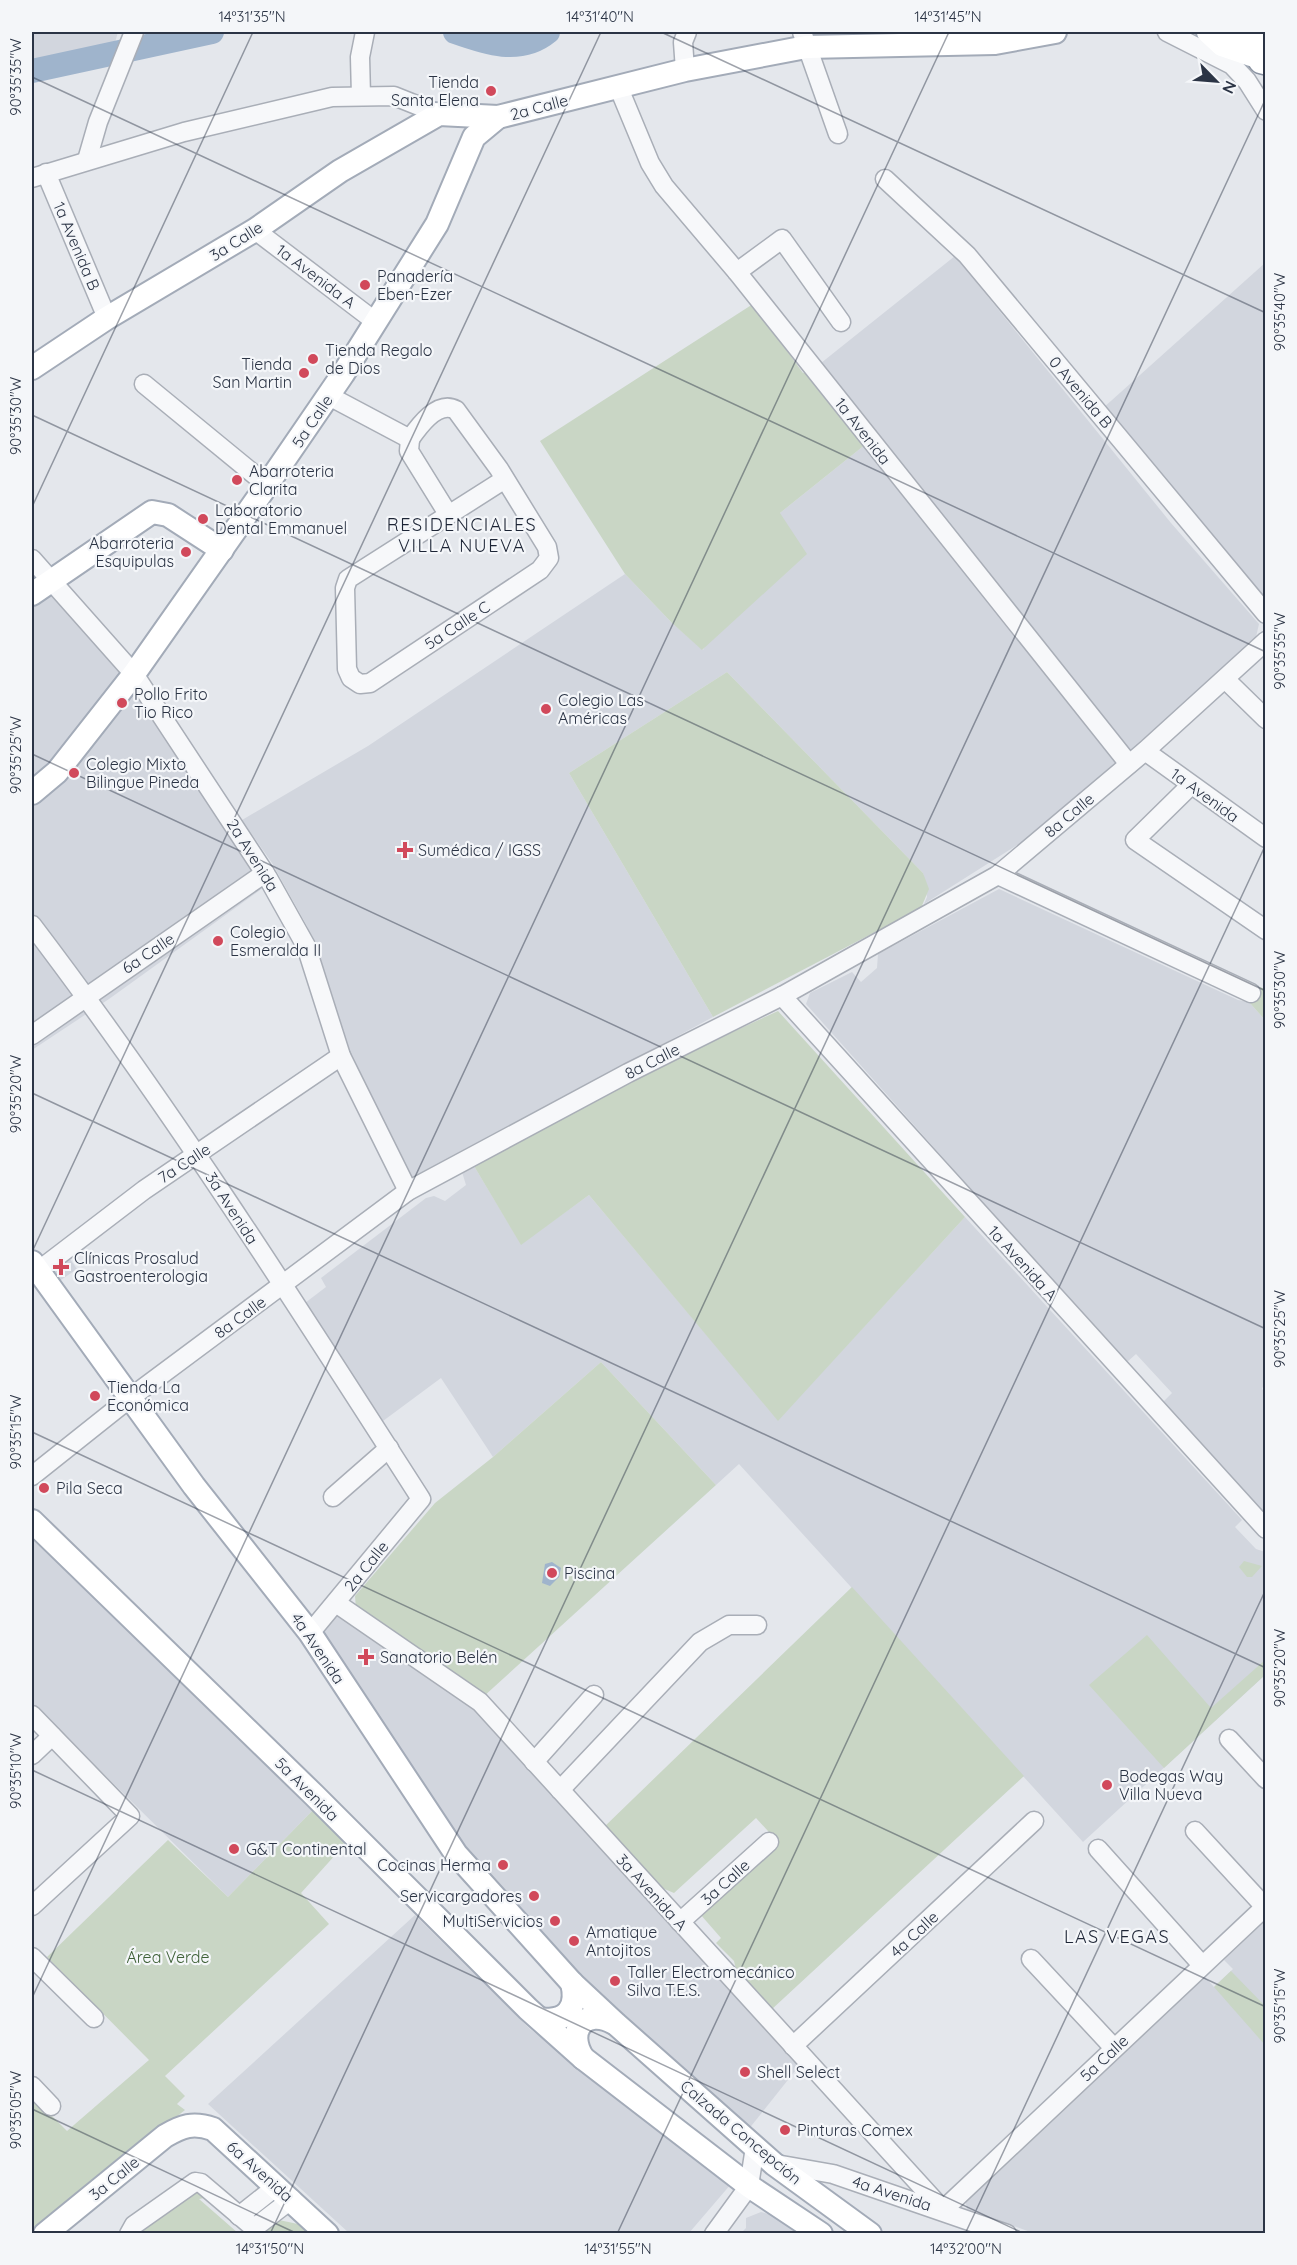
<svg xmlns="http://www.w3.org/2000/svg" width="1297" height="2265" viewBox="0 0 1297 2265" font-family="Quicksand,sans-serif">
	<rect width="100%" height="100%" fill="#e4e7ec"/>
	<g fill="#d2d6de">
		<polygon points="32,32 118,32 112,53 32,81"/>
		<polygon points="955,256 1171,523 1259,624 1256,637 1130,754 821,363"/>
		<polygon points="1265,263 1265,597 1102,409"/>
		<polygon points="866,444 1118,760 1033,835 924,904 927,897 923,873 727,672 569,773 713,1017 470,1148 423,1177 409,1178 349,1052 307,926 272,863 242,820 368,746 625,574 672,623 703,650 780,513"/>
		<polygon points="32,553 133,682 267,885 109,999 32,1050"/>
		<polygon points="999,889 1238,1000 1249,1002 1265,1020 1266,1379 1262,1389 1266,1393 1265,1514 1163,1402 1172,1393 1136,1354 1126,1363 806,1004 810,993 852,972 861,982 877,968 878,954"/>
		<polygon points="474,1166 521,1244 589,1195 778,1420 965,1217 1242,1520 1235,1527 1256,1549 1265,1552 1265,1675 1083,1842 739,1464 716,1485 601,1362 493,1457 441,1378 383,1421 305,1303 326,1287 321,1278 426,1198 434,1196 445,1201 466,1185 462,1172"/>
		<polygon points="65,1252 77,1269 58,1282 46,1265"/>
		<polygon points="32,1537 312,1811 228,1897 32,1703"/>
		<polygon points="338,1613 475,1704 799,2066 748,2130 588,1981 511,1905 472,1861 321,1634"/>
		<polygon points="415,1915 530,2029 731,2184 689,2233 349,2233 208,2104"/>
		<polygon points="1265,1921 1265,2233 1033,2233 967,2209 965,2199 1205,1977 1214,1987 1233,1969 1224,1960"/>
		<polygon points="761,2212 772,2215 796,2233 741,2233 746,2228 746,2218"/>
	</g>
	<g fill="#c9d6c5">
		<polygon points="753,304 803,373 808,371 866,444 780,513 807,554 702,650 672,623 625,574 540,441"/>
		<polygon points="727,672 923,873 929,889 921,908 713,1017 569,773"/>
		<polygon points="1260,987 1265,989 1265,1020 1249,1002"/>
		<polygon points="778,1011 965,1217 778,1421 589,1195 521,1245 474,1166 630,1079"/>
		<polygon points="601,1362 716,1485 483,1697 356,1609 355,1596 435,1503 493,1457"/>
		<polygon points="1244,1561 1262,1566 1252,1577 1247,1577 1239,1567"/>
		<polygon points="852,1587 1024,1776 771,2010 737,1974 734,1961 716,1943 721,1938 700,1914 779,1843 756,1818 674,1893 655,1885 602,1829"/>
		<polygon points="1147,1635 1211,1708 1265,1660 1265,1675 1164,1768 1089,1685"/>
		<polygon points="313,1810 346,1843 301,1893 329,1924 165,2076 185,2096 177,2104 185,2110 32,2231 32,2096 67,2131 149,2060 47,1957 168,1840 228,1897"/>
		<polygon points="1231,1971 1265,2006 1265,2045 1214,1987"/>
		<polygon points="193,2188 209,2197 199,2199 238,2233 138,2234"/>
		<polygon points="279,2220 312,2227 304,2233 265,2234 267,2227"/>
	</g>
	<polygon fill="#9fb4cc" points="552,1562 561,1568 559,1577 550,1586 542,1583 545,1564"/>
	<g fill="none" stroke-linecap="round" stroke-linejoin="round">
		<g stroke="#9fb4cc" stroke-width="24">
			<path d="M455 32C486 43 520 55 548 32"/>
			<polyline points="32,71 212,32"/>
		</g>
		<defs>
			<g id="minor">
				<polyline points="802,32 838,134"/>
				<polyline points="1167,32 1232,65 1247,81 1266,111"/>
				<polyline points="685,70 683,42 687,32"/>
				<polyline points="618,86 650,163 664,186 737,272 1129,764"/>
				<polyline points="361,96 360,57 365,32"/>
				<polyline points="87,160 98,122 134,32"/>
				<polyline points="46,173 107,318"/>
				<polyline points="32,178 184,132 332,97 394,96 439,114"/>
				<polyline points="885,179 967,255 1266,614"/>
				<polyline points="255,230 376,322"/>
				<polyline points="737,272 782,239 841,322"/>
				<polyline points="144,384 267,485"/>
				<polyline points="329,396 410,439"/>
				<path d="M410 439C419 426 438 400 456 410L499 469 547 547 549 558 540 570 370 683 360 684 351 678 347 669 345 588 348 579 505 479"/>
				<polyline points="410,439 409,451 448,514"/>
				<polyline points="32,559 134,674 268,878 306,946 341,1056 408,1191"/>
				<polyline points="1225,679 1266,719"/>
				<polyline points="1145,751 1266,838"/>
				<polyline points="1191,785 1135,840 1266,930"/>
				<polyline points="998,875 1251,993"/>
				<path d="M32 925C172 1109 296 1304 421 1499L310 1633"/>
				<polyline points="782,996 1266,1529"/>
				<polyline points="32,1035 265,873"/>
				<polyline points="38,1271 144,1190 341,1056"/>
				<polyline points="32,1476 130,1398 408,1191 628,1073 782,996 998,875 1145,751 1266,641"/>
				<polyline points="333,1497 389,1448"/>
				<polyline points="336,1603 480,1702 943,2210 1266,1906"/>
				<polyline points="32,1715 130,1816 32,1906"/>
				<polyline points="1229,1739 1266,1779"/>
				<polyline points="32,1755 52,1736"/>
				<polyline points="534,1762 594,1695"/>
				<polyline points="560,1790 700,1642 729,1625 757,1625"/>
				<polyline points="1195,1831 1265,1907"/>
				<polyline points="1098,1849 1202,1965"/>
				<polyline points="680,1922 769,1842"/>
				<polyline points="32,1957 94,2018"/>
				<polyline points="1031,1959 1114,2048"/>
				<polyline points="793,2046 1034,1821"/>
				<polyline points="32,2086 51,2106"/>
				<polyline points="776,2164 833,2174 1007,2234"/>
				<polyline points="239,2216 277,2186"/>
				<polyline points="129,2234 134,2225 195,2182 201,2183 254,2228 292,2199"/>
				<polyline points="714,2234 749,2186 755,2147"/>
			</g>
			<g id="major">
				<polyline points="1208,32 1222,45 1266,60"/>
				<polyline points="1231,32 1244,38 1266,43"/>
				<polyline points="32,368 107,318 255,230 340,171 439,114 498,117 685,70 806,47 995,43 1055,32"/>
				<polyline points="32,594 152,512 168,515 222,550"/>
				<polyline points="32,793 57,772 134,674 267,485 343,374 437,224 474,137 498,117"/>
				<polyline points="32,1262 194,1486 310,1633 456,1854 572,1983 616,2024 774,2164 870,2234"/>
				<polyline points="32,1521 314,1795 528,2009 583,2058 749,2186 821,2234"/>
				<path d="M541 2019C567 2023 578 2007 572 1983"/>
				<path d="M583 2058C565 2030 586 2007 614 2023"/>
				<path d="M45 2234 165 2136C182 2126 193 2122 213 2129L327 2234"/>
			</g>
			<g id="highway">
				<polyline points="1235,32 1236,33"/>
				<polyline points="1262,60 1266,61"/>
			</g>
		</defs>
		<use href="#minor" stroke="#a9aeb7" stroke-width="21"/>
		<use href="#major" stroke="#a3abb8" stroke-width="26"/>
		<use href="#highway" stroke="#8b94a3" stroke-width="30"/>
		<use href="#minor" stroke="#f7f8fa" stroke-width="18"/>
		<use href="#major" stroke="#fff" stroke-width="22"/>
		<use href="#highway" stroke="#fff" stroke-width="27"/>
	</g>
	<path fill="none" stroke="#2b3445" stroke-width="1.5" stroke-opacity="0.45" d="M661 32 1266 313M32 77 1266 652M32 415 1266 991M32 507 253 32M32 754 1266 1329M32 1093 1266 1668M32 1252 601 32M32 1432 1266 2007M32 1770 1025 2234M32 1998 949 32M32 2109 298 2234M270 2234 1266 98M617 2234 1266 844M965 2234 1266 1589"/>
	<g fill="#d1495b" stroke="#f4f6f9" stroke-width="2">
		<circle cx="491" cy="91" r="6"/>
		<circle cx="365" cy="285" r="6"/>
		<circle cx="313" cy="359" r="6"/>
		<circle cx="304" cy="373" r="6"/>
		<circle cx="237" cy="480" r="6"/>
		<circle cx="203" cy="519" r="6"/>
		<circle cx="186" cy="552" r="6"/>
		<circle cx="122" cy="703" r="6"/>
		<circle cx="546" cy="709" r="6"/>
		<circle cx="74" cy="773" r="6"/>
		<path d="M402 841h6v6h6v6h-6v6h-6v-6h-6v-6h6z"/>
		<circle cx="218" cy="941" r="6"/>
		<path d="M58 1258h6v6h6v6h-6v6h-6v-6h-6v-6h6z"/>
		<circle cx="95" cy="1396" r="6"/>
		<circle cx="44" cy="1488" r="6"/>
		<circle cx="552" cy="1573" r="6"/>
		<path d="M363 1648h6v6h6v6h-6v6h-6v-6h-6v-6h6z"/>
		<circle cx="1107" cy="1785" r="6"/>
		<circle cx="234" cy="1849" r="6"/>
		<circle cx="503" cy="1865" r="6"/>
		<circle cx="534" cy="1896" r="6"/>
		<circle cx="555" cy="1921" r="6"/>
		<circle cx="574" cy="1941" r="6"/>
		<circle cx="615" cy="1981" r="6"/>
		<circle cx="745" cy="2072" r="6"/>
		<circle cx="785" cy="2130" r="6"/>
	</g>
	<g text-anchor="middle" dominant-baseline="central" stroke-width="4.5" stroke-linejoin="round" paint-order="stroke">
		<g font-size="16" fill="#2b3445" stroke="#f4f6f9" text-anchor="start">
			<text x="479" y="82" text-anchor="end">Tienda<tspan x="479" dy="18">Santa Elena</tspan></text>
			<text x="377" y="276">Panadería<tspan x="377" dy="18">Eben-Ezer</tspan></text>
			<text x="325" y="350">Tienda Regalo<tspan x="325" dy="18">de Dios</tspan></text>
			<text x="292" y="364" text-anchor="end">Tienda<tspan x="292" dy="18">San Martin</tspan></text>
			<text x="249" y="471">Abarroteria<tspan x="249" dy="18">Clarita</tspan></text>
			<text x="215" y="510">Laboratorio<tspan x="215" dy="18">Dental Emmanuel</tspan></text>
			<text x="174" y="543" text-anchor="end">Abarroteria<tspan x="174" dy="18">Esquipulas</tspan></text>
			<text x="134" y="694">Pollo Frito<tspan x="134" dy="18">Tio Rico</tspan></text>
			<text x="558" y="700">Colegio Las<tspan x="558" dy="18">Américas</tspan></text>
			<text x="86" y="764">Colegio Mixto<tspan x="86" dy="18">Bilingue Pineda</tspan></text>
			<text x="418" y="850">Sumédica / IGSS</text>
			<text x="230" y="932">Colegio<tspan x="230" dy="18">Esmeralda II</tspan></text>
			<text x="74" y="1258">Clínicas Prosalud<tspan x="74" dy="18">Gastroenterologia</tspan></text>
			<text x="107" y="1387">Tienda La<tspan x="107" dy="18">Económica</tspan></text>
			<text x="56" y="1488">Pila Seca</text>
			<text x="564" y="1573">Piscina</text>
			<text x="380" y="1657">Sanatorio Belén</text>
			<text x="1119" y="1776">Bodegas Way<tspan x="1119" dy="18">Villa Nueva</tspan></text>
			<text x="246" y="1849">G&amp;T Continental</text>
			<text x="491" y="1865" text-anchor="end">Cocinas Herma</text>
			<text x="522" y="1896" text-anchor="end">Servicargadores</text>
			<text x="543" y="1921" text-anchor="end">MultiServicios</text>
			<text x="586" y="1932">Amatique<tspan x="586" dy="18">Antojitos</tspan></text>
			<text x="627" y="1972">Taller Electromecánico<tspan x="627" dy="18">Silva T.E.S.</tspan></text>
			<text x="757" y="2072">Shell Select</text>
			<text x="797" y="2130">Pinturas Comex</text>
		</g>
		<g font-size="16" fill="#2b3445" stroke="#f4f6f9">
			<text transform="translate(539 107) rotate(-15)">2a Calle</text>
			<text transform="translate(236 241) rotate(-32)">3a Calle</text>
			<text transform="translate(77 246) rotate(67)">1a Avenida B</text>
			<text transform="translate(316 276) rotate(37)">1a Avenida A</text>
			<text transform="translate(1081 392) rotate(50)">0 Avenida B</text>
			<text transform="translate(312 421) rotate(-56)">5a Calle</text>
			<text transform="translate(863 431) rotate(52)">1a Avenida</text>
			<text transform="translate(457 625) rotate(-33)">5a Calle C</text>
			<text transform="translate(1205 795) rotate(36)">1a Avenida</text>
			<text transform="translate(1069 815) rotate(-40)">8a Calle</text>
			<text transform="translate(253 855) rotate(58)">2a Avenida</text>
			<text transform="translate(148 953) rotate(-34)">6a Calle</text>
			<text transform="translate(652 1061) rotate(-27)">8a Calle</text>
			<text transform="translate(184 1163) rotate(-33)">7a Calle</text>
			<text transform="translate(232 1208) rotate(57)">3a Avenida</text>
			<text transform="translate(1023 1263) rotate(48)">1a Avenida A</text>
			<text transform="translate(240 1317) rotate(-36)">8a Calle</text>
			<text transform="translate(366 1566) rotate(-51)">2a Calle</text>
			<text transform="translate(318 1648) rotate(56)">4a Avenida</text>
			<text transform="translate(307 1789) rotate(45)">5a Avenida</text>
			<text transform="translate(725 1882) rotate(-42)">3a Calle</text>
			<text transform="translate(652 1892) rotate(48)">3a Avenida A</text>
			<text transform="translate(914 1934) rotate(-43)">4a Calle</text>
			<text transform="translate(1104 2058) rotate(-43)">5a Calle</text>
			<text transform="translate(741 2132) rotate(40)">Calzada Concepción</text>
			<text transform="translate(260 2171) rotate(42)">6a Avenida</text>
			<text transform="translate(114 2178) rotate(-39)">3a Calle</text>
			<text transform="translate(892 2193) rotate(18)">4a Avenida</text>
		</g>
		<g font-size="16" fill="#3f6138" stroke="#f4f6f9">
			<text x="168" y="1957">Área Verde</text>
		</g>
		<g font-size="18" letter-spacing="1.5" fill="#1d2536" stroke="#f4f6f9">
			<text x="462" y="524">RESIDENCIALES<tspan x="462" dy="21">VILLA NUEVA</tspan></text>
			<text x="1117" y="1936">LAS VEGAS</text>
		</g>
	</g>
	<rect width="1297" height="2265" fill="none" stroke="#f4f6f9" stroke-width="66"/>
	<g transform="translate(1216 81) rotate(115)" stroke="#f4f6f9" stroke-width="4.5" paint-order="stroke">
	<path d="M0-4.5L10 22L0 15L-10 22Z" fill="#2b3445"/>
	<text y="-9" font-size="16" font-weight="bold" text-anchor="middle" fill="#2b3445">N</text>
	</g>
	<rect x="33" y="33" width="1231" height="2199" fill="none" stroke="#2b3445" stroke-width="2"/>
	<g font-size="15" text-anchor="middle" fill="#2b3445">
		<text x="252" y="22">14°31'35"N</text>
		<text x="600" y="22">14°31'40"N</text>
		<text x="948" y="22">14°31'45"N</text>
		<text transform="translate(16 77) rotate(-90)" y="5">90°35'35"W</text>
		<text transform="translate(1280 312) rotate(-90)" y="5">90°35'40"W</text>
		<text transform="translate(16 416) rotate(-90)" y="5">90°35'30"W</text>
		<text transform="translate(1280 651) rotate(-90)" y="5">90°35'35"W</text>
		<text transform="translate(16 755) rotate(-90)" y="5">90°35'25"W</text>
		<text transform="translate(1280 990) rotate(-90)" y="5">90°35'30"W</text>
		<text transform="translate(16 1094) rotate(-90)" y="5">90°35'20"W</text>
		<text transform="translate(1280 1329) rotate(-90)" y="5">90°35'25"W</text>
		<text transform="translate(16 1432) rotate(-90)" y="5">90°35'15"W</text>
		<text transform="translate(1280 1668) rotate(-90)" y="5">90°35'20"W</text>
		<text transform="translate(16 1771) rotate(-90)" y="5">90°35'10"W</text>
		<text transform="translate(1280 2006) rotate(-90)" y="5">90°35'15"W</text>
		<text transform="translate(16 2110) rotate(-90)" y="5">90°35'05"W</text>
		<text x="270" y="2254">14°31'50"N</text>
		<text x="618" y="2254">14°31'55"N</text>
		<text x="966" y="2254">14°32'00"N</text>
	</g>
</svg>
